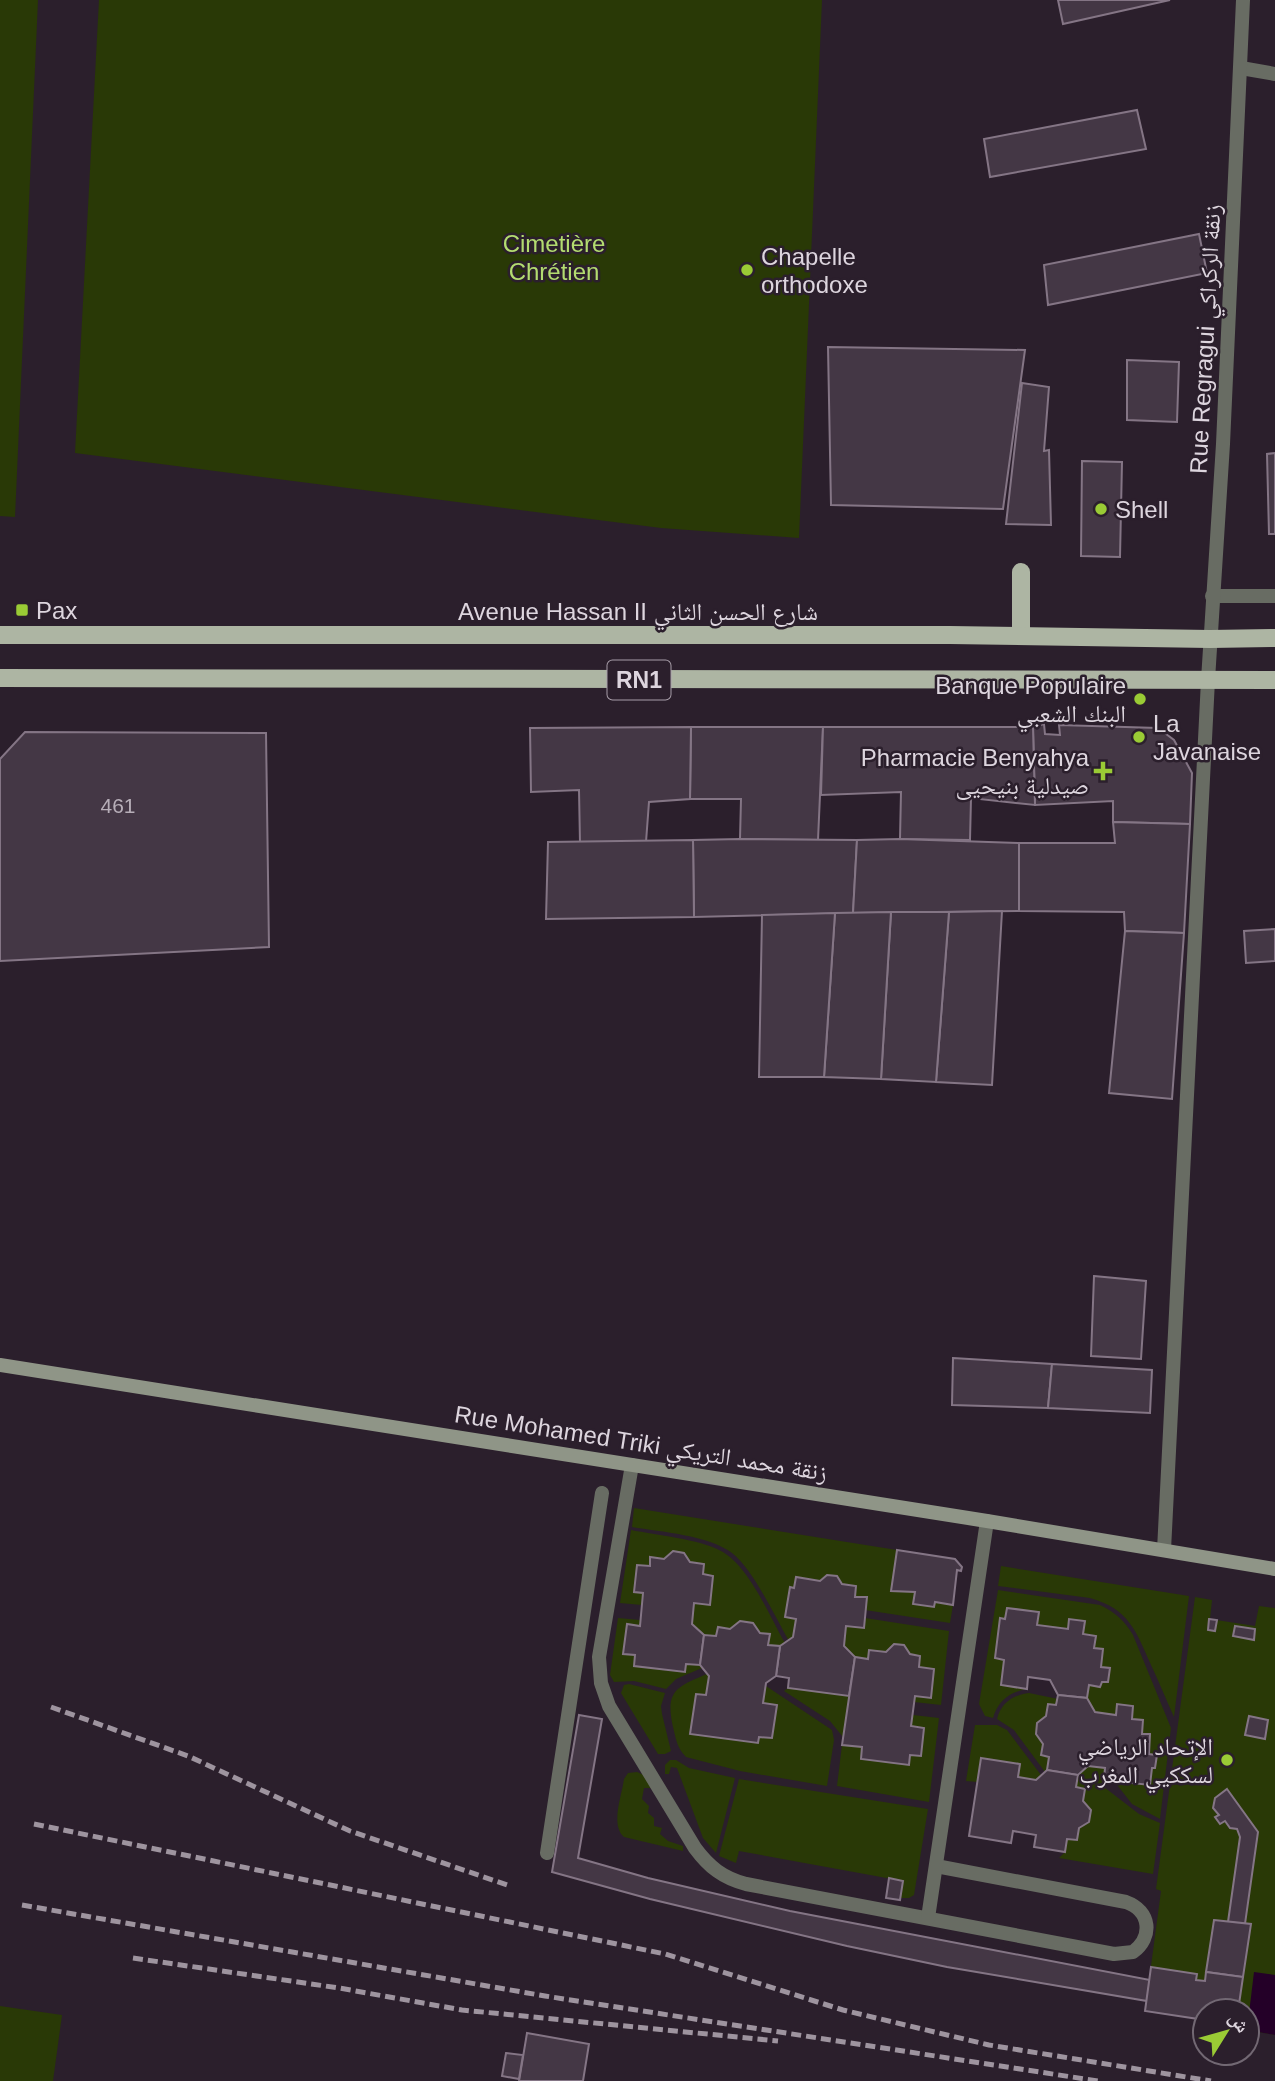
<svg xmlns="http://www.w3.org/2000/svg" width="1275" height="2081" viewBox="0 0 1275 2081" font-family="Arial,'Noto Naskh Arabic',sans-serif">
	<rect width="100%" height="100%" fill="#2b1f2c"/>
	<g fill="#293906">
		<polygon points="0,0 38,0 15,517 0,516"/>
		<polygon points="99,0 822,0 799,538 661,528 75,453"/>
		<path d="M634 1508 897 1550 891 1591 915 1592 913 1603 934 1607 935 1602 953 1605 950 1623 865 1610 867 1598 855 1597 856 1586 842 1584 837 1576 827 1575 820 1581 796 1577 794 1588H790L786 1617 796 1619 793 1637 789 1641C775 1617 753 1569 732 1553 708 1535 661 1532 632 1527Z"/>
		<path d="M631 1530C656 1535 699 1539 721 1551 749 1566 769 1615 785 1643L780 1646 768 1645 752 1623 740 1621 730 1629 718 1627 716 1636 704 1635 692 1624 694 1603 710 1604 713 1576 703 1574 704 1564 690 1562 684 1553 673 1551 664 1559 651 1557 650 1566 637 1565 634 1592 643 1593 642 1605 620 1603Z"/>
		<path d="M1001 1566 1189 1596 1174 1717C1166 1699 1159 1682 1151 1665 1136 1631 1129 1609 1090 1598L998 1586Z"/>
		<path d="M998 1590 1100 1605C1115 1612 1125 1621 1133 1635L1171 1728 1160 1819 1132 1804 1114 1781 1155 1768 1157 1755 1149 1754 1150 1735 1142 1734 1143 1720 1132 1719 1133 1706 1117 1704 1116 1715 1095 1712 1087 1698 1089 1685 1108 1682 1110 1669 1101 1667 1103 1649 1094 1648 1096 1636 1083 1634 1084 1621 1069 1619 1068 1629 1037 1625 1039 1612 1007 1608 1005 1619H1000L995 1658 1004 1660 1001 1685 1027 1689C1009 1692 998 1701 993 1718L985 1716 979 1704Z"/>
		<polygon points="1195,1597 1212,1600 1210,1619 1255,1626 1259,1606 1275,1608 1275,2035 1247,2030 1247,2011 1145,2011 1161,1891 1156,1889"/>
		<polygon points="618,1618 640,1620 640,1626 627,1624 624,1653 635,1655 634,1666 684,1672 686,1664 700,1665 702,1668 676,1679 666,1689 634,1681 614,1682 610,1675"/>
		<polygon points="865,1618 949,1631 941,1705 914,1702 920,1656 910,1654 904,1645 894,1644 886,1652 869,1650 868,1659 855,1657 844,1646 846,1626"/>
		<path d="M707 1674 709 1676 706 1695 696 1694 691 1734 771 1738 776 1705 763 1703 766 1686 832 1730 834 1740 827 1786 740 1771 686 1757C677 1748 676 1739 673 1727 665 1691 676 1687 707 1674Z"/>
		<polygon points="629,1684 665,1693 661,1706 662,1714 671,1751 665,1754 658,1754 621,1693 624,1685"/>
		<polygon points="788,1688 849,1696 843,1737 830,1721 784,1691"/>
		<path d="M1029 1693 1058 1699 1056 1705 1048 1704 1046 1716 1037 1723 1036 1734 1043 1744 1041 1755 1049 1757 1047 1770 1045 1772 1014 1730 997 1719C1001 1703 1013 1695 1029 1693Z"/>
		<polygon points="913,1715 939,1718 929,1802 837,1786 842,1745 862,1747 909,1765 910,1755 921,1756 924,1728 911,1726"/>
		<polygon points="975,1725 997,1725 1007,1730 1041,1775 1036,1780 1018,1777 1020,1764 978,1782 966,1781"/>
		<polygon points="670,1760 676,1760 689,1768 735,1778 716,1853 703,1838 677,1768 671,1767 669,1774 665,1774 665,1765"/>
		<polygon points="1088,1766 1105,1768 1104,1787 1139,1814 1160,1823 1153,1874 1059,1858 1065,1852 1067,1839 1077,1840 1079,1828 1089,1822 1091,1811 1083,1801 1085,1789 1076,1787 1078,1775"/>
		<path d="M637 1772C645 1775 650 1779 651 1788H644L642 1799 649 1806 648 1813 654 1818V1826L662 1828 660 1834 668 1841 683 1846V1851L624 1837C610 1825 622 1795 624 1779L628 1773Z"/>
		<polygon points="739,1779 928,1809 914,1895 909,1898 900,1898 903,1881 739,1851 736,1863 719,1856"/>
		<polygon points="0,2006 62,2015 53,2081 0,2081"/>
	</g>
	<polygon fill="#240028" points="1254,1972 1275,1975 1275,2035 1247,2030"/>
	<g fill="#443745" stroke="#847585" stroke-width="2">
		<polygon points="1058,0 1170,0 1063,24"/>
		<polygon points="1137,110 1146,149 990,177 984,139"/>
		<polygon points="1199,234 1207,273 1048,305 1044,265"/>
		<polygon points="828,347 1025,350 1003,509 831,505"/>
		<polygon points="1127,360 1179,362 1177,422 1127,420"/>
		<polygon points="1022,383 1049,387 1044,451 1049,450 1051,525 1006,524"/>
		<polygon points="1275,453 1275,534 1269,534 1267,454"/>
		<polygon points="1082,461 1122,462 1120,557 1081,556"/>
		<polygon points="1044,724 1045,734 1060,735 1059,725 1158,728 1174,740 1192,773 1190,824 1113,822 1113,801 1035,805 1033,727"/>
		<polygon points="691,727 823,727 818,840 740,839 741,799 690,799"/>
		<polygon points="691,727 690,799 649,802 646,842 580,843 579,790 531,792 530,728"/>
		<polygon points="823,727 1033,727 1035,805 971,798 970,840 900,839 901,792 821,795"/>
		<polygon points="25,732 266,733 269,947 0,961 0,759"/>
		<polygon points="1113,822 1190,824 1184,933 1125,931 1124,912 1019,911 1019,843 1115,843"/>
		<polygon points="740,839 857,840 853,913 694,917 693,840"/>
		<polygon points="900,839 1019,843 1019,911 853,913 857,840"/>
		<polygon points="693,840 694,917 546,919 548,842"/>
		<polygon points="1002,911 992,1085 936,1082 949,912"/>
		<polygon points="891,912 949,912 936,1082 881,1079"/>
		<polygon points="891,912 881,1079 824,1077 835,913"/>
		<polygon points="835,913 824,1077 759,1077 762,915"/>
		<polygon points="1275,929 1275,961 1246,963 1244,931"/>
		<polygon points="1125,931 1184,933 1172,1099 1109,1093"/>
		<polygon points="1094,1276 1146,1281 1141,1359 1091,1356"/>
		<polygon points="953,1358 1052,1364 1048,1408 952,1405"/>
		<polygon points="1052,1364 1152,1370 1150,1413 1048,1408"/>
		<polygon points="897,1550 955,1559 962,1567 961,1571 957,1570 953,1605 935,1602 934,1607 913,1604 915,1592 891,1591"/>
		<polygon points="673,1551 684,1553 690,1562 704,1564 703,1574 713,1576 710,1605 694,1603 692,1624 704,1635 700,1665 686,1664 685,1672 634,1666 635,1655 623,1654 627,1624 640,1626 643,1593 634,1592 637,1565 650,1566 650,1557 664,1559"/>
		<polygon points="827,1575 837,1576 842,1584 856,1586 855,1597 867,1597 864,1628 846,1626 844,1646 855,1657 849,1696 788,1688 789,1678 776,1676 780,1646 793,1637 796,1619 785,1617 790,1587 794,1588 796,1577 820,1581"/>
		<polygon points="1007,1608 1039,1612 1037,1625 1068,1629 1069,1619 1085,1621 1083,1634 1096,1636 1094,1648 1103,1649 1101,1667 1110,1668 1108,1682 1102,1682 1100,1687 1089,1685 1087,1698 1058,1695 1050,1680 1028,1677 1027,1689 1001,1685 1004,1660 995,1658 1000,1618 1005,1619"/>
		<polygon points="1209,1619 1217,1620 1215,1631 1208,1630"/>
		<polygon points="740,1621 753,1623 760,1633 770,1634 768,1645 780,1646 776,1676 766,1683 763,1703 777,1705 772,1738 759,1737 758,1743 690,1734 696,1694 706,1695 709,1676 700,1665 704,1635 716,1636 718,1627 730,1629"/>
		<polygon points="1235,1626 1255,1629 1254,1640 1233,1636"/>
		<polygon points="894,1644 904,1645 910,1654 920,1656 919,1667 934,1669 931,1698 915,1696 911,1726 924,1728 921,1756 910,1755 909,1765 861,1759 862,1747 842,1745 855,1657 868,1659 869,1650 886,1652"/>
		<polygon points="1058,1695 1087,1698 1095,1712 1116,1715 1117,1704 1133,1706 1132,1719 1143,1720 1142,1734 1150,1734 1149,1754 1157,1755 1155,1768 1152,1768 1150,1785 1104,1780 1105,1768 1088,1766 1078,1775 1047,1770 1049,1757 1041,1755 1043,1744 1036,1734 1037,1723 1046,1716 1048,1704 1056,1705"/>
		<polygon points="579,1715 602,1719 578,1858 648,1878 790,1911 1150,1980 1147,2001 947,1967 847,1946 650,1899 552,1872"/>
		<polygon points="1249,1716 1268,1720 1265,1739 1245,1735"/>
		<polygon points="981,1758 1020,1764 1018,1777 1036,1780 1047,1770 1078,1775 1076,1787 1085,1789 1083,1801 1091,1810 1089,1822 1079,1828 1077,1840 1067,1839 1065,1852 1034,1847 1036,1835 1013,1831 1011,1843 969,1836"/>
		<polygon points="1227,1789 1258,1832 1245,1924 1228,1922 1240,1837 1237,1829 1230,1828 1225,1821 1220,1824 1215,1817 1219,1815 1213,1808 1215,1798"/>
		<polygon points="889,1878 903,1881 900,1900 886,1898"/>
		<polygon points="1214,1920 1251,1924 1243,1977 1206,1972"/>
		<polygon points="1151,1967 1197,1974 1196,1980 1205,1981 1206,1972 1243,1977 1238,2011 1205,2011 1205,2020 1145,2011"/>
		<polygon points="527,2033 589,2044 583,2081 519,2081"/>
		<polygon points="506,2053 523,2055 519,2079 502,2076"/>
	</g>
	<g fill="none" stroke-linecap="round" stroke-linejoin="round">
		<g stroke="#686c63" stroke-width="14">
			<polyline points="1241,68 1275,74"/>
			<polyline points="1212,596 1275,596"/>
			<path d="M632 1465 599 1657 601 1683 609 1706 695 1848C709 1867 723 1878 746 1884L1114 1954 1133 1952C1153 1937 1151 1911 1126 1902L936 1866"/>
			<polyline points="1164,1550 1208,680 1223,444 1243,0"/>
			<polyline points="547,1853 602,1493"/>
			<polyline points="928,1918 987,1521"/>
		</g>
		<polyline stroke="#8f9587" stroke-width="14" points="0,1365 987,1521 1275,1569"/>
		<g stroke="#adb5a3" stroke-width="18">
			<polyline points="1021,572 1021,636"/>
			<polyline points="0,635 950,635 1210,639 1275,638"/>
			<polyline points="0,678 1275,680"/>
		</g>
		<g stroke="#9e949f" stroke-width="5" stroke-dasharray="10 5" stroke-linecap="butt">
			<polyline points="51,1707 188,1756 350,1831 507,1885"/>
			<polyline points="34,1824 665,1954 843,2010 989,2045 1211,2081"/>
			<polyline points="22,1905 545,1996 1098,2081"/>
			<polyline points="133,1958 339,1988 462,2010 778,2041"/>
		</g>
	</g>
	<g fill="#9acb35" stroke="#2b1f2c" stroke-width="2.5">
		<circle cx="747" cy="270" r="7"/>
		<circle cx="1101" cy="509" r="7"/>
		<rect x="15" y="603" width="14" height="14" rx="3.5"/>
		<circle cx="1140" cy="699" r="7"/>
		<circle cx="1139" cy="737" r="7"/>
		<path d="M1099.5 760.5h7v7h7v7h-7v7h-7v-7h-7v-7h7z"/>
		<circle cx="1227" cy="1760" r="7"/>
	</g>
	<g text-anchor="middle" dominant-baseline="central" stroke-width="5" stroke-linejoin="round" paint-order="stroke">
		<g font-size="21" fill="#b7aeb8">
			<text x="118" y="805">461</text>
		</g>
		<rect fill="#2b1f2c" stroke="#a89ea9" stroke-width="2" x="607.5" y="660.5" width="63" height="39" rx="5"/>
		<g font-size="23" font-weight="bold" fill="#ddd5de">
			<text x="639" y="680">RN1</text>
		</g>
		<g font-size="24" fill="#b3dc70" stroke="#2b1f2c">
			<text x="554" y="243">Cimetière<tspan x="554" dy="28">Chrétien</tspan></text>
		</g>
		<g font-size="24" fill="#ddd5de" stroke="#2b1f2c" text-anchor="start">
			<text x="761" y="256">Chapelle<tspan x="761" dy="28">orthodoxe</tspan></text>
			<text x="1115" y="509">Shell</text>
			<text x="36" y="610">Pax</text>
			<text x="1126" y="685" text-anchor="end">Banque Populaire<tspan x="1126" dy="28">البنك الشعبي</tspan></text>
			<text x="1153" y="723">La<tspan x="1153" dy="28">Javanaise</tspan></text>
			<text x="1089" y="757" text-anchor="end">Pharmacie Benyahya<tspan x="1089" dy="28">صيدلية بنيحيى</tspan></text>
			<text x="1213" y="1746" text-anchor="end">الإتحاد الرياضي<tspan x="1213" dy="28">لسككيي المغرب</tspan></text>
		</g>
		<g font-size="24" fill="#ddd5de" stroke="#2b1f2c">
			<text transform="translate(1205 339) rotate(-87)">Rue Regragui زنقة الركراكي</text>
			<text x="638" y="611">Avenue Hassan II شارع الحسن الثاني</text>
			<text transform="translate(641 1443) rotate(9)">Rue Mohamed Triki زنقة محمد التريكي</text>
		</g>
	</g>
	<g transform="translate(1226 2032) rotate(53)"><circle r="33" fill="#2b1f2c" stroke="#726873" stroke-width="2"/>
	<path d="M0-5L12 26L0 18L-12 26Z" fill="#9acb35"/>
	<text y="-10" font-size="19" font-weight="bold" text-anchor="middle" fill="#ddd5de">ش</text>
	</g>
</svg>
